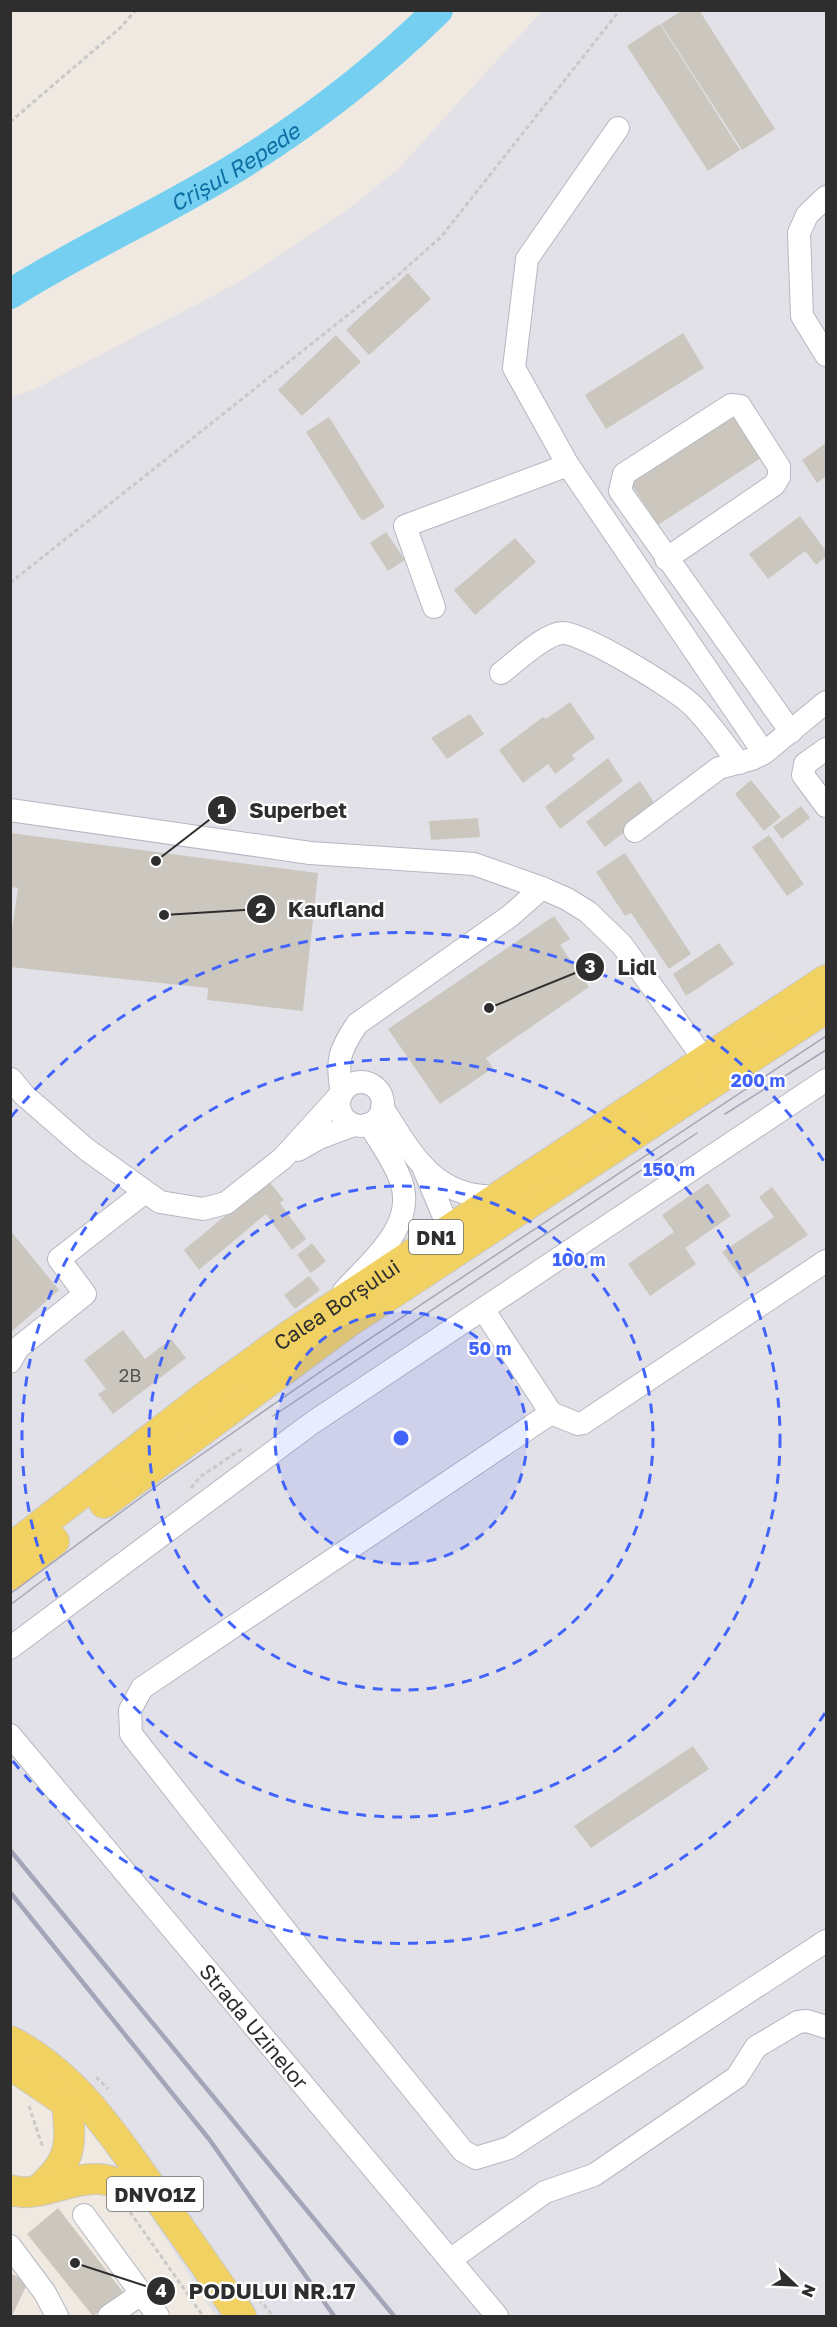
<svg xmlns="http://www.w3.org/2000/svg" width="837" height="2327" viewBox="0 0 837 2327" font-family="'Golos Text',sans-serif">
	<rect width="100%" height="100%" fill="#efe9e1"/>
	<polygon fill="#e3e1e8" points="542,11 826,11 826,2316 216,2316 99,2138 11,2026 11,397 35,389 241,281 347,210 398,169"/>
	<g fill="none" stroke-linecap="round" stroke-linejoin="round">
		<path stroke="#75cff0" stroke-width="30" id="s1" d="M10 294C86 246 169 210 245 162 315 118 379 68 438 10"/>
	</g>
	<g fill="#cbc7bf">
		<polygon points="683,10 699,10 775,129 742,150 661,24"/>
		<polygon points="660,24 740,150 708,171 627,46"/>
		<polygon points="408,273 431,299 369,355 346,330"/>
		<polygon points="683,333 704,368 606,429 585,395"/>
		<polygon points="336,335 361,362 302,416 278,390"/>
		<polygon points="735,412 764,456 658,525 630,482"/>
		<polygon points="329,417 385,507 362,521 306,432"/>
		<polygon points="826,443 826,476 817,483 802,460"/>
		<polygon points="800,516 826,551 826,557 816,565 805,551 768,579 749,554"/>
		<polygon points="386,532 405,560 388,571 370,543"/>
		<polygon points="515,538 536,562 475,615 454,590"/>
		<polygon points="570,702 595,738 572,755 575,759 555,774 548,764 523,783 499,750 543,717 546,719"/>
		<polygon points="470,714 484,734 447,759 431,738"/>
		<polygon points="608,758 623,781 560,829 545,807"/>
		<polygon points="751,780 781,817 764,831 735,794"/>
		<polygon points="640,781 657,807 605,847 586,822"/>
		<polygon points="801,806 810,818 782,839 773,827"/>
		<polygon points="478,818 480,837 431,840 429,821"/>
		<polygon points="10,833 318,873 303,1011 207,1000 208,988 10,967 10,943 18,888 10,887"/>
		<polygon points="769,835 804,884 787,896 752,847"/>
		<polygon points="625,853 691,954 669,969 631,913 625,916 596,872"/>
		<polygon points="554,916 570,939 560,945 589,987 486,1058 493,1068 440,1104 388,1029"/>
		<polygon points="719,943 734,964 686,996 673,974"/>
		<polygon points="268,1180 284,1200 280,1203 306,1239 292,1250 266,1214 199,1270 184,1250"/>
		<polygon points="708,1183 731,1216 685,1248 696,1264 650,1296 628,1264 674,1232 662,1215"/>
		<polygon points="772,1187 808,1235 742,1279 722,1252 774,1217 759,1197"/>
		<polygon points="10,1230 59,1290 10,1333"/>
		<polygon points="312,1243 326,1261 311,1273 297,1255"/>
		<polygon points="309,1276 320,1290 295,1309 284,1295"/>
		<polygon points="123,1330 145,1359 171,1339 186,1358 113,1414 98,1394 106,1389 84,1360"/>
		<polygon points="693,1746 709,1769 591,1848 574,1826"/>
		<polygon points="58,2208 123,2292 93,2316 27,2234"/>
		<polygon points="10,2273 28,2282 12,2316 10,2316"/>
	</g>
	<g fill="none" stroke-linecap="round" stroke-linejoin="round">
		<defs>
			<g id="minor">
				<polyline points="618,128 527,259 514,368 568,465 764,753"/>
				<polyline points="826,197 807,215 799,233 802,316 826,355"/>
				<polyline points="666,559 774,485 779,477 779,467 740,406 731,405 624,474 620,491 791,732"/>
				<polyline points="434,607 405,526 568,465"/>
				<path d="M501 673C516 662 544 634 562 633 581 631 678 690 693 706 710 723 724 744 739 763"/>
				<polyline points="826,749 805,764 803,775 826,806"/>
				<polyline points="10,810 310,853 474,864 542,888 567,899 588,912 622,945 714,1073"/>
				<polyline points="635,831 719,768 752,759 764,753 826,702"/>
				<polyline points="11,1079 24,1095 86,1149 160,1202 203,1209 226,1203 283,1158 340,1095"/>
				<circle cx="361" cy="1104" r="22"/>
				<path d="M342 1093C336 1060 339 1051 357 1024L510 916 542 888"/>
				<path d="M382 1107C411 1153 435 1200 498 1196"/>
				<polyline points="298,1150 319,1138 354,1125"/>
				<polyline points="424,1169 455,1243"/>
				<path d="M344 1291C370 1262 417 1226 401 1181 394 1161 380 1142 369 1124"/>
				<polyline points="483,1309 551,1413 142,1688 130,1710 131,1734 314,1967 463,2151 476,2158 509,2148 826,1941"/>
				<polyline points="10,1362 18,1348 85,1294 59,1259 145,1192"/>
				<polyline points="551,1413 578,1424 583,1423 826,1261"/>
				<polyline points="10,1648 312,1423 826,1080"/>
				<path id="s2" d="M10 1735 497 2316"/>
				<polyline points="84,2215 158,2316"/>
				<polyline points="10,2246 45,2293 57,2316"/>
				<polyline points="450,2260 545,2192 594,2175 737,2077 756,2047 798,2022 807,2021 826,2027"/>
				<polyline points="109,2316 141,2294"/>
			</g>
			<g id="major">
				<polyline points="104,1503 347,1323 826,1008"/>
				<path id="s3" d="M10 1549 202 1399 289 1336 826 980"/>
				<polyline points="10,1575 54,1541"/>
				<path d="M10 2041C76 2075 116 2138 157 2196 185 2236 213 2276 241 2316"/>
				<polyline points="10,2064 60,2098"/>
				<path d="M40 2189C73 2159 71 2145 67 2103"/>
				<path d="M10 2190C38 2199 69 2177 98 2179 110 2179 123 2186 134 2190"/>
			</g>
		</defs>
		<use href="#minor" stroke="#b4b7c1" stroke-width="24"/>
		<use href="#major" stroke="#c9c9c9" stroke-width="32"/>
		<g stroke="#c9c9c9" stroke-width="3" stroke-dasharray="4.5 3" stroke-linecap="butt">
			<polyline points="10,122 120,28 136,10"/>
			<polyline points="10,583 397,276 441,237 620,10"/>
			<polyline points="191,1488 200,1477 243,1448"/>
			<polyline points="96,2077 108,2089"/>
			<polyline points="29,2106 43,2148"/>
			<polyline points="130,2212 203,2316"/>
			<polyline points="259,2299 273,2316"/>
		</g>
		<use href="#minor" stroke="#fff" stroke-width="22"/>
		<use href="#major" stroke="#f2d163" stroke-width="30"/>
		<g stroke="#a3a6b8" stroke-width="1.5">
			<polyline points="725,1114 826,1050"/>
			<polyline points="273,1416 697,1133"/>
			<polyline points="10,1594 162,1482 333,1363 826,1036"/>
			<polyline points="10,1605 46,1578"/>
		</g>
		<g stroke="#a3a6b8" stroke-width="4.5">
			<polyline points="10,1850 394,2316"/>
			<polyline points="10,1892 209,2139 334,2316"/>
		</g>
	</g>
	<circle cx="401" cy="1438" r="126" fill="#4264fb" fill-opacity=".12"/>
	<g fill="none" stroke="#4264fb" stroke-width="3" stroke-dasharray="10 8">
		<circle cx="401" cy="1438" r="126"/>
		<circle cx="401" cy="1438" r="252"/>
		<circle cx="401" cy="1438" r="379"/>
		<path d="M825 1713A505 505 0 0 1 11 1759M11 1117A505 505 0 0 1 825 1163"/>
	</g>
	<g text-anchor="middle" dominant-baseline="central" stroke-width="4.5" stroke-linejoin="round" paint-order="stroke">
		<g font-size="18" fill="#555452">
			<text x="130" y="1375">2B</text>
		</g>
		<g fill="#fff" stroke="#6d6d6d" stroke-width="1.5">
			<rect x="409" y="1220" width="54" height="34" rx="4.5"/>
			<rect x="107" y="2177" width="96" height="34" rx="4.5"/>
		</g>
		<g font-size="20" font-weight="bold" fill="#2e2e2e">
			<text x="436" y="1237">DN1</text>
			<text x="155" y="2194">DNVO1Z</text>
		</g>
		<g font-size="21" fill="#2e2e2e" stroke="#fff">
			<text stroke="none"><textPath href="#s3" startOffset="408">Calea Borșului</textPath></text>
			<text stroke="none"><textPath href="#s2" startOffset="380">Strada Uzinelor</textPath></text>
		</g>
		<g font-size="22" font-style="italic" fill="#0d6fa3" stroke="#fff">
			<text stroke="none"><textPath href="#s1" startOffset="258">Crișul Repede</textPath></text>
		</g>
	</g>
	<circle cx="401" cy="1438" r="9" fill="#4264fb" stroke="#fff" stroke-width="3"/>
	<g font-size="18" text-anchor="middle" font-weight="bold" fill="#4264fb" stroke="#fff" stroke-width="4.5" stroke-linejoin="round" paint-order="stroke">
		<text x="758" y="1087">200 m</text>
		<text x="669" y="1176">150 m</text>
		<text x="579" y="1266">100 m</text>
		<text x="490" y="1355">50 m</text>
	</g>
	<path fill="none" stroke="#2e2e2e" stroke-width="2" d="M156 861L222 810M164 915L261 909M489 1008L590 967M75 2263L161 2291"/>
	<g fill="#2e2e2e" stroke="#fff" stroke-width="2">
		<circle cx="156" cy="861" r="6"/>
		<circle cx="164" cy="915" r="6"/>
		<circle cx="489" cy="1008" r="6"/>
		<circle cx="75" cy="2263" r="6"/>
		<circle cx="222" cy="810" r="15"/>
		<circle cx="261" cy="909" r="15"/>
		<circle cx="590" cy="967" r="15"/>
		<circle cx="161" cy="2291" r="15"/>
	</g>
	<g font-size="18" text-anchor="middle" font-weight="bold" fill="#fff">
		<text x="222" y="817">1</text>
		<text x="261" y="916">2</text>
		<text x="590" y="973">3</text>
		<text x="161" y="2297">4</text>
	</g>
	<g font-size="22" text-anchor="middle" font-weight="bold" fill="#2e2e2e" stroke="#fff" stroke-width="4.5" stroke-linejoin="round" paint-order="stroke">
		<text x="298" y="818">Superbet</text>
		<text x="336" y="917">Kaufland</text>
		<text x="637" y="975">Lidl</text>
		<text x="272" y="2299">PODULUI NR.17</text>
	</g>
	<rect width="837" height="2327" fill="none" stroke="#2e2e2e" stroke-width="24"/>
	<g transform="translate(795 2285) rotate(113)" stroke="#ffffff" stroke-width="4.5" paint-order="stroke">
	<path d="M0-4.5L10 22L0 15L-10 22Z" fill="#2e2e2e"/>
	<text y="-9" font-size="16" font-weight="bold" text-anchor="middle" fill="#2e2e2e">N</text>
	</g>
</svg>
